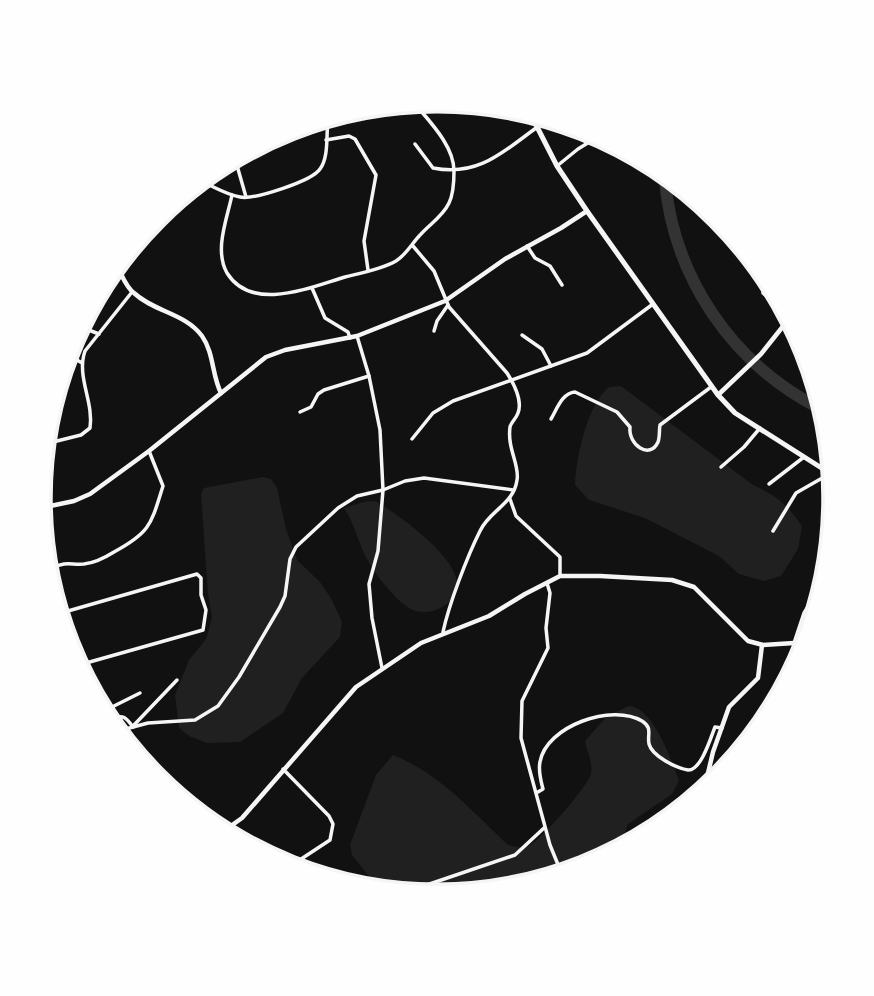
<svg xmlns="http://www.w3.org/2000/svg" width="874" height="996" viewBox="0 0 874 996" font-family="'Exo 2',sans-serif">
	<rect width="100%" height="100%" fill="#111"/>
	<g fill="#202020">
		<path d="M621 386 753 485C776 495 788 505 802 526L798 549 781 576 764 581 739 574 719 556 645 518 589 500 575 485C576 458 587 405 609 387Z"/>
		<polygon points="263,477 271,479 277,488 286,529 297,560 320,582 332,600 342,622 340,637 302,678 283,713 240,742 207,743 189,736 179,728 175,695 189,660 206,639 212,618 208,594 201,494 204,488"/>
		<path d="M375 501C398 514 455 555 457 583 458 604 431 617 413 610 407 608 396 598 392 593 382 583 370 566 364 553 357 538 354 523 344 508L363 502Z"/>
		<path d="M629 706C653 707 672 761 679 781L672 794 628 824 620 846 589 866 437 896 375 884 352 855 350 845 376 775 393 755C439 773 473 812 508 845 517 847 522 849 530 845 542 839 588 786 591 774 593 763 587 751 585 741L607 716Z"/>
	</g>
	<g fill="none" stroke-linecap="round" stroke-linejoin="round">
		<polyline stroke="#333" stroke-width="2" points="806,401 816,397"/>
		<path stroke="#333" stroke-width="12" d="M665 181C674 277 731 362 817 407"/>
		<g stroke="#f5f5f5" stroke-width="3.5">
			<polyline points="326,140 349,136 355,139 376,175 364,241 368,270"/>
			<path d="M415 144 433 168C478 177 503 152 536 128"/>
			<polyline points="236,162 246,197"/>
			<polyline points="557,166 578,149 599,136"/>
			<path d="M205 183C216 188 228 195 240 197 254 200 312 181 320 169 329 157 326 135 328 121"/>
			<path d="M232 195C227 219 214 250 227 273 252 313 311 287 345 277 361 273 382 269 396 261 407 254 412 243 421 234 430 224 443 216 449 203 453 195 454 180 454 171 454 146 430 122 415 104"/>
			<path d="M413 246 434 271 449 307 507 373C514 384 523 400 518 413 516 419 511 422 510 427 507 449 520 465 517 480 514 504 489 511 480 531 467 557 449 604 443 632"/>
			<polyline points="527,246 535,258 550,266 562,285"/>
			<polyline points="312,288 325,318 348,332 350,338"/>
			<polyline points="763,293 779,307"/>
			<polyline points="81,327 99,334"/>
			<polyline points="434,331 437,321 448,305"/>
			<polyline points="522,335 542,349 551,366"/>
			<polyline points="357,336 369,376 380,430 383,490 378,551 369,584 372,618 382,668"/>
			<polyline points="67,354 82,363"/>
			<polyline points="300,412 311,407 318,394 324,390 369,376"/>
			<path d="M551 419C557 409 562 393 575 392L617 412 630 427C628 445 650 460 658 442 660 437 659 430 660 425L711 387"/>
			<polyline points="412,439 433,413 453,401 587,353 653,304"/>
			<path d="M49 443 81 435 90 428C94 402 76 376 85 351L132 292"/>
			<polyline points="721,467 744,447 760,428"/>
			<polyline points="769,484 804,457"/>
			<polyline points="510,499 516,516 560,557 560,575"/>
			<polyline points="829,530 827,523 832,514"/>
			<polyline points="773,531 796,493 824,477 827,472"/>
			<path d="M52 568C67 561 70 565 84 564 94 563 106 557 114 552 151 532 151 524 163 486L149 451"/>
			<polyline points="547,583 550,593 546,628 548,648 522,701 521,738 550,845 561,872"/>
			<polyline points="61,613 197,574 201,578 201,595 206,610 203,630 79,665"/>
			<polyline points="794,643 804,613 817,592"/>
			<polyline points="108,709 140,693"/>
			<path d="M114 718C124 714 127 719 133 727"/>
			<polyline points="134,725 177,680"/>
			<polyline points="122,730 148,723 195,720 218,706 239,677 280,607 285,596 290,559 296,547 338,508 357,496 383,490 405,481 424,478 513,490"/>
			<polyline points="283,769 329,816 333,824 330,840 289,867"/>
			<path d="M538 792 543 789C541 781 538 771 540 762 546 726 612 703 642 721 653 728 647 734 649 744 652 756 676 768 688 770 701 771 711 737 715 727L722 728"/>
			<polyline points="304,870 330,872 332,876"/>
			<polyline points="409,891 515,855 544,828"/>
		</g>
		<g stroke="#f5f5f5" stroke-width="4.5">
			<path d="M119 270C123 278 127 288 134 293 154 312 185 313 202 336 214 353 212 376 221 393"/>
			<polyline points="718,395 761,354 788,320"/>
			<polyline points="41,508 74,501 90,494 149,451 266,357 285,350 357,336 445,301 505,259 561,228 587,211"/>
			<polyline points="704,790 713,752 729,707 758,678 762,645"/>
			<polyline points="228,828 242,818 356,687 421,643 489,616 525,594 560,576 600,576 672,580 694,587 748,641 763,645 794,643 805,649"/>
		</g>
		<polyline stroke="#f5f5f5" stroke-width="5" points="533,119 557,166 587,211 718,395 735,413 831,474"/>
	</g>
	<path d="M0 0H874V996H0ZM51 498a386 386 0 1 1 772 0a386 386 0 1 1-772 0Z" fill="#fefefe" fill-rule="evenodd"/>
	<path fill="none" stroke="#f5f5f5" stroke-width="3.5" d="M51 498a386 386 0 1 1 772 0a386 386 0 1 1-772 0Z"/>
</svg>
